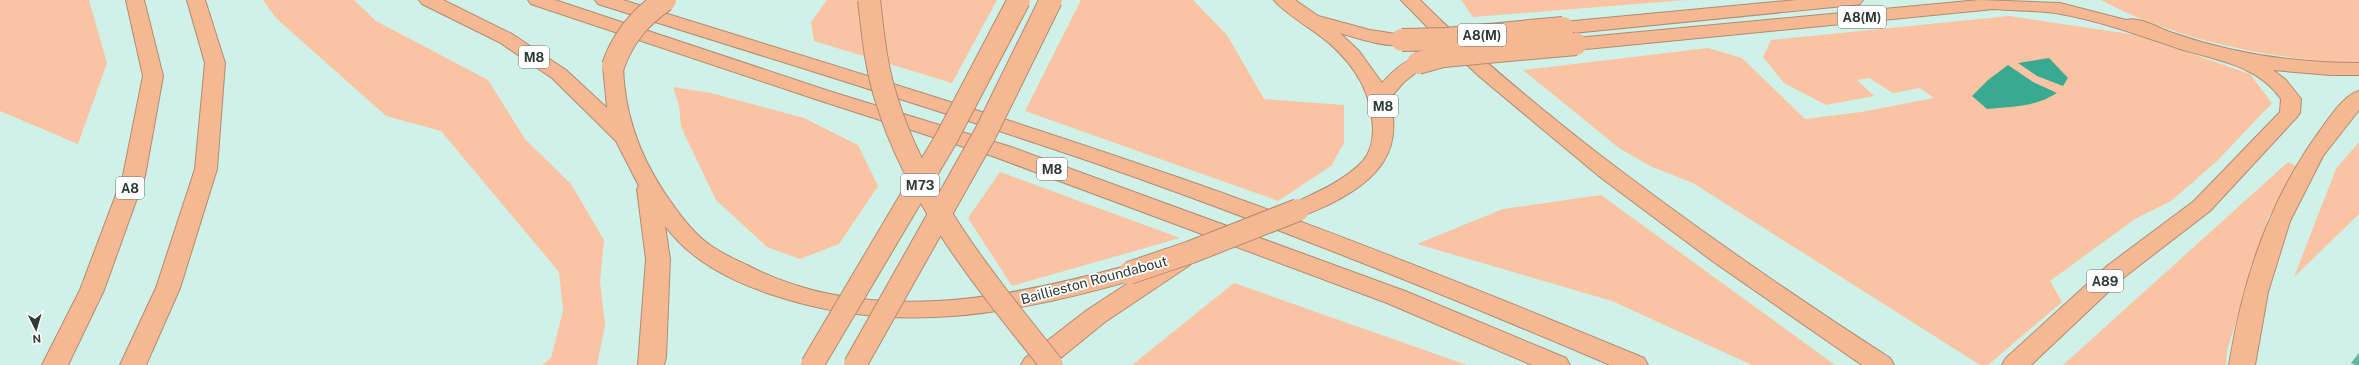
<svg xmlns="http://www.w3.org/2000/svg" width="2359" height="365" viewBox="0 0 2359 365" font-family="'Public Sans',sans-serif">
	<rect width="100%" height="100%" fill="#cff1e7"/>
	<g fill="#fac4a4">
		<polygon points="0,0 89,0 107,63 78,144 0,111"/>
		<polygon points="263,0 354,0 376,21 488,80 525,139 571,184 604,240 600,282 605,325 597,365 542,365 551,358 563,311 559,272 441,131 386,116 276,18"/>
		<polygon points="827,0 997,0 952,83 814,41 811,22"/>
		<polygon points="1081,0 1193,0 1227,35 1264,99 1344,105 1344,143 1331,166 1278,201 1025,111"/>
		<polygon points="1461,0 1686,0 1473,17"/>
		<path d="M2101 0H2359V62C2341 65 2320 61 2302 59 2232 50 2163 33 2101 0Z"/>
		<polygon points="2009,16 2137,35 2250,74 2272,103 2217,161 2171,201 2135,219 2050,281 2062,302 1988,365 1980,365 1693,183 1652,167 1619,148 1523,70 1708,48 1742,58 1805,119 1861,112 1934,98 1920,88 1893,93 1869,78 1857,80 1874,96 1826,105 1784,83 1763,57 1771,40"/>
		<polygon points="673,87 711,93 804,118 858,145 878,186 839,244 800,259 767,247 716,200 681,127 679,105"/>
		<polygon points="2359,142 2359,214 2294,277 2336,169"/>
		<polygon points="2288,162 2298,167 2268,218 2227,351 2226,365 2063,365"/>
		<polygon points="1000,172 1180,238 1012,286 968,218"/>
		<polygon points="1601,195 1835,365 1752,365 1612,301 1417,244 1503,209"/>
		<polygon points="1234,283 1467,365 1132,365"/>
	</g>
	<g fill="#39aa91">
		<polygon points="2049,58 2068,78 2063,86 2037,76 2018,63"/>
		<path d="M2008 65 2033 82 2057 93C2035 107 2012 107 1987 109L1972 96 1988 80Z"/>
	</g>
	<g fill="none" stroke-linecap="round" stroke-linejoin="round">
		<defs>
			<g id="highway">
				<polygon points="126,0 144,0 163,76 145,176 104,290 68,365 42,365 80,290 123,176 143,76"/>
				<polygon points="187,0 205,0 225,63 217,169 180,288 146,365 120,365 156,288 195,169 205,63"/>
				<path d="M419 0H443L512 34 566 70 607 108 603 66 606 62 613 60 620 62 623 66C624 112 639 154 664 192 675 208 686 224 700 237 714 250 730 257 747 265 865 327 1007 299 1129 265L1137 267 1141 273 1139 276C1154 266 1172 248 1190 253L1194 259 1190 265 1105 322 1052 365H1021L1025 358 1087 310 1133 280C1011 315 895 336 773 295 731 281 691 261 665 226L670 259 666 357 664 365H638L646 259 637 189 639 186 616 141 552 78 499 42 422 4Z"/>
				<polygon points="528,0 555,0 832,92 1011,147 1405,291 1566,358 1570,365 1532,365 1387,303 995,157 818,100 531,4"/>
				<path d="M595 0H623C808 58 994 113 1177 177 1335 232 1490 294 1644 358L1648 365H1610C1439 292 1267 223 1092 162 928 106 762 56 598 4Z"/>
				<path d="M1274 0H1295L1318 16 1370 30 1409 36 1411 40 1409 44C1388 49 1360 39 1340 33L1359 51 1382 83C1393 71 1408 55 1425 59L1428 63 1404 82 1389 99C1405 151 1376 181 1332 203 1321 208 1310 214 1298 217L1290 215 1287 210 1290 205C1315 193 1343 182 1363 161 1370 153 1373 140 1373 129 1372 93 1356 67 1329 43 1316 31 1282 12 1274 0Z"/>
				<path d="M1401 0H1420C1475 55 1535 104 1596 152 1691 225 1789 293 1890 358L1894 365H1862L1715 263 1600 177 1480 77 1441 41Z"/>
				<polygon points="1797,0 1863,0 1860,4 1854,5 1563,34 1556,32 1554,28 1556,24 1563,22"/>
				<path d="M1979 0 2060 3 2126 20C2140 16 2160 29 2173 33 2233 54 2295 63 2359 63V75H2330L2273 70 2286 80 2301 99 2300 113 2297 117 2210 211 2123 278 2031 365H2002L2006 358 2107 266 2194 201 2280 112 2281 99C2257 64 2214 60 2177 48 2139 35 2100 21 2061 14 2039 10 2016 11 1994 9L1576 50 1569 48 1566 44 1569 40 1576 38Z"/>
				<path d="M2359 91V110L2323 156 2290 221 2268 292 2255 365H2229C2243 279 2269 200 2321 129 2330 117 2344 95 2359 91Z"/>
			</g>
		</defs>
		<use href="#highway" stroke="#b08c72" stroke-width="2"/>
		<use href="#highway" fill="#f6b893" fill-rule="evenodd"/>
		<defs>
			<g id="highway-bridge">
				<path d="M869 0C873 35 876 68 887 101 918 201 988 285 1052 365"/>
				<polyline points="1402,40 1446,39 1563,28"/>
				<polyline points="1418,63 1443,56 1576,44"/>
				<path d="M613 66C623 37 640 17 665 0"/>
				<polyline points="1129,273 1191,252 1298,210"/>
				<polyline points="812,365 946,139 1019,0"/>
				<polyline points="855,365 985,134 1051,0"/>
			</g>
		</defs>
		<use href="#highway-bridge" stroke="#b08c72" stroke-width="24" stroke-linecap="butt"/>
		<use href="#highway-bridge" stroke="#f6b893" stroke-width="22"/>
	</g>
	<polygon fill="#5cb9a2" points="2359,353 2359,365 2355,365 2351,363"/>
	<g text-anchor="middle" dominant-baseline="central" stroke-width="3.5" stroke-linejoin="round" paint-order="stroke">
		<g fill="#fff" stroke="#6c7572" stroke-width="1">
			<rect x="1838" y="6" width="48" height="22" rx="3"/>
			<rect x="1458" y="24" width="48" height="22" rx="3"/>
			<rect x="519" y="46" width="30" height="22" rx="3"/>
			<rect x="1368" y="95" width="30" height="22" rx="3"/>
			<rect x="1037" y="158" width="30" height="22" rx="3"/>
			<rect x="901" y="174" width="38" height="22" rx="3"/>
			<rect x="116" y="177" width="28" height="22" rx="3"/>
			<rect x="2087" y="270" width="36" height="22" rx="3"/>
		</g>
		<g font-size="13" font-weight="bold" fill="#2d3a36">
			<text x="1862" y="17">A8(M)</text>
			<text x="1482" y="35">A8(M)</text>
			<text x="534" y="57">M8</text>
			<text x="1383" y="106">M8</text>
			<text x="1052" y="169">M8</text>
			<text x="920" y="185">M73</text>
			<text x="130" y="188">A8</text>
			<text x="2105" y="281">A89</text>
		</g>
		<g font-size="14" fill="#2d3a36" stroke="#fff">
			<text transform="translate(1094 280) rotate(-15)">Baillieston Roundabout</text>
		</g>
	</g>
	<g transform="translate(36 329) rotate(175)" stroke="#ffffff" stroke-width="3" paint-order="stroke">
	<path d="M0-3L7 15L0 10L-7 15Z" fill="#2d3a36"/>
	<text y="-6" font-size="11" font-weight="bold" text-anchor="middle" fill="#2d3a36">N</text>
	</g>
</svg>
